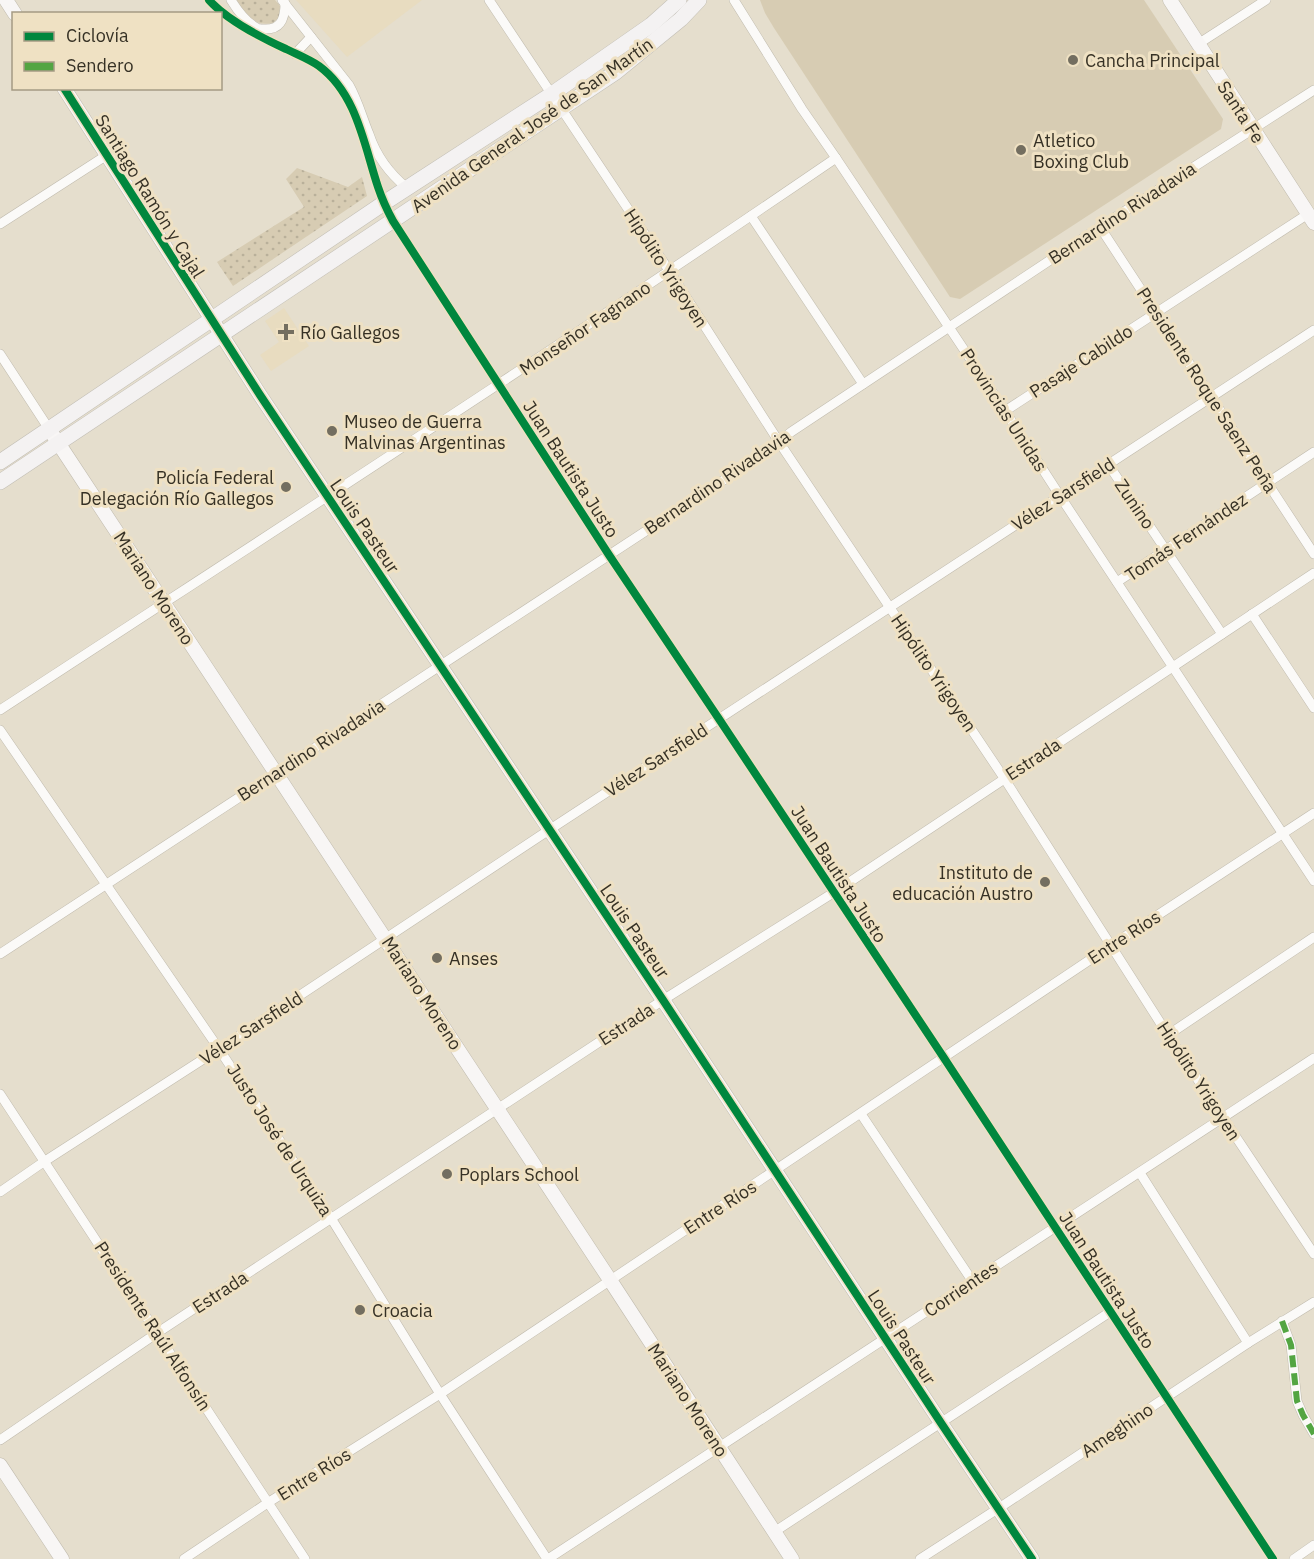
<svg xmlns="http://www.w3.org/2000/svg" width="1314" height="1559" viewBox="0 0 1314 1559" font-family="'IBM Plex Sans',sans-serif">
	<defs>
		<pattern id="park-dots" width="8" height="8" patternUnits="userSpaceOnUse" patternTransform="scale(1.5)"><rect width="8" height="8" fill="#d7ccb3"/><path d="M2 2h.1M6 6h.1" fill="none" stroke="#b9b09a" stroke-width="1.8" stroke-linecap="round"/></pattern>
	</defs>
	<rect width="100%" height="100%" fill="#e5decd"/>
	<g fill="#e8dcc0">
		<polygon points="296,0 422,0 347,57"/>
		<polygon points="284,308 309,346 271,371 260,355 279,342 265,321"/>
	</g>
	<polygon fill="#d7ccb3" points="760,0 1144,0 1223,119 1221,129 960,299 950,297 774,28 765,13"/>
	<g fill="url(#park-dots)">
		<path d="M235 0H275L280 6 279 17 273 23C253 27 247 14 235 0Z"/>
		<polygon points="297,168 348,187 362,177 367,196 233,286 217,262 304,207 286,179"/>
	</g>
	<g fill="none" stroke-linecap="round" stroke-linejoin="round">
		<defs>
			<g id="street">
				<path d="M209 0C226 19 262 38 286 49 296 54 309 59 319 66 357 94 364 145 378 187 382 199 387 210 393 221L609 555 719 719 944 1058 1273 1559"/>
				<path d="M231 0C237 10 246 22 257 28 259 29 263 29 266 29 282 29 285 17 285 3"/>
				<path d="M282 0 349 85C358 101 362 117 369 134 376 155 390 174 407 188"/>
				<polyline points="489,0 670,272 779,442 1004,778 1168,1035 1314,1254"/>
				<polyline points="734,0 802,109 836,158 1005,411 1060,496 1314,881"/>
				<polyline points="1198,44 1266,0"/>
				<polyline points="295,54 311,37"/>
				<polyline points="751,216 863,384"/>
				<polyline points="0,224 107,155"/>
				<polyline points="1100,227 1314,554"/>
				<polyline points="0,354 49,429"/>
				<polyline points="1005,411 1308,214"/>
				<polyline points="1108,464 1222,634"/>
				<polyline points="1117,582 1314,452"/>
				<polyline points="1252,614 1314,708"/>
				<path d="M0 710C280 527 561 346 836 158"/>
				<polyline points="0,730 219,1049 331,1218 440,1394 547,1559"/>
				<polyline points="0,954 768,451 791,432 1100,227 1314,90"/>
				<polyline points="1168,1035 1314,937"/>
				<polyline points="0,1094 305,1559"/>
				<polyline points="861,1114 973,1282"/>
				<polyline points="1140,1173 1248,1343"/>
				<polyline points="0,1192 45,1161 219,1049 549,830 1060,496 1314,330"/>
				<polyline points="1282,1321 1291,1345 1297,1401 1303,1415 1314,1434"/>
				<polyline points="0,1440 157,1333 663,1000 833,893 1314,573"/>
				<polyline points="774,1532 1110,1312"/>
				<polyline points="184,1559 269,1502 440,1394 1112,945 1314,813"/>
				<polyline points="548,1559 1314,1058"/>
				<polyline points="920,1559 999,1508 1248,1343 1314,1302"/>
				<polyline points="1294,1559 1314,1545"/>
			</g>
			<g id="secondary">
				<polyline points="6,0 15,14"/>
				<polyline points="1170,0 1314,223"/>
				<polyline points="64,88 260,395 663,1000 941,1423 1032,1559"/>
				<polyline points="49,429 610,1280 792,1559"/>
				<polyline points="0,1465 62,1559"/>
			</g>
			<g id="primary">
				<polyline points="0,462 384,203 552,94 651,25 679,0"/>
				<polyline points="0,482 616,72 681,19 699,0"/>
			</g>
		</defs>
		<use href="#street" stroke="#c0bbae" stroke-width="10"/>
		<use href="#secondary" stroke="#c0bbae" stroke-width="15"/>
		<use href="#primary" stroke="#c2beb5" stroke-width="16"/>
		<use href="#street" stroke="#fbfaf8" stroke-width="9"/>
		<use href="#secondary" stroke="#f8f6f5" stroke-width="14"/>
		<use href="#primary" stroke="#f4f2f2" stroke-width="15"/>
		<polyline stroke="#53a542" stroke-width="6" stroke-dasharray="12 6" stroke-linecap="butt" points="1282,1321 1291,1345 1297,1401 1303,1415 1314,1434"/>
		<defs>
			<g id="cycleway">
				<path d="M209 0C226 19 262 38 286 49 296 54 309 59 319 66 357 94 364 145 378 187 382 199 387 210 393 221L609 555 719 719 944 1058 1273 1559"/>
				<polyline points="64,88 260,395 663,1000 941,1423 1032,1559"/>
			</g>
		</defs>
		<use href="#cycleway" stroke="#efe1c3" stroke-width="11"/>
		<use href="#cycleway" stroke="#00873e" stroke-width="8"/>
	</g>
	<g fill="#736e60" stroke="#efe1c3" stroke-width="2">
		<circle cx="1073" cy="60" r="6"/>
		<circle cx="1021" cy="150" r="6"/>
		<path d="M283 323h6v6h6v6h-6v6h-6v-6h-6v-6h6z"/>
		<circle cx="332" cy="431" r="6"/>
		<circle cx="286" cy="487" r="6"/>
		<circle cx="1045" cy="882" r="6"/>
		<circle cx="437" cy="958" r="6"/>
		<circle cx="447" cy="1174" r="6"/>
		<circle cx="360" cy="1310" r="6"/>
	</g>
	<g text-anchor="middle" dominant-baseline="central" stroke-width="6" stroke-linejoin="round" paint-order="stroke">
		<g font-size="18" fill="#363125" stroke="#efe1c3" text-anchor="start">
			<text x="1085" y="60">Cancha Principal</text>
			<text x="1033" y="140">Atletico<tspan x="1033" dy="21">Boxing Club</tspan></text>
			<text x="300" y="332">Río Gallegos</text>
			<text x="344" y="421">Museo de Guerra<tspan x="344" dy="21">Malvinas Argentinas</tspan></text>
			<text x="274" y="477" text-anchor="end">Policía Federal<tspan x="274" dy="21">Delegación Río Gallegos</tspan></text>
			<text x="1033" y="872" text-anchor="end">Instituto de<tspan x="1033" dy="21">educación Austro</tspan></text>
			<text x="449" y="958">Anses</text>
			<text x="459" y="1174">Poplars School</text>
			<text x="372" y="1310">Croacia</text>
		</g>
		<g font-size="18" fill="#363125" stroke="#efe1c3">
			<text transform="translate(1241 112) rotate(57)">Santa Fe</text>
			<text transform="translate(532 125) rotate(-35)">Avenida General José de San Martín</text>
			<text transform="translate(150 196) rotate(58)">Santiago Ramón y Cajal</text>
			<text transform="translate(1122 213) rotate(-33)">Bernardino Rivadavia</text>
			<text transform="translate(666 268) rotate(57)">Hipólito Yrigoyen</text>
			<text transform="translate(585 328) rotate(-34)">Monseñor Fagnano</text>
			<text transform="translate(1081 361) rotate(-33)">Pasaje Cabildo</text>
			<text transform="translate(1207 390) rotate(57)">Presidente Roque Saenz Peña</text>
			<text transform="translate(1004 410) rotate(57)">Provincias Unidas</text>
			<text transform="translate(571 469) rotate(57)">Juan Bautista Justo</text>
			<text transform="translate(717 482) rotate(-34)">Bernardino Rivadavia</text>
			<text transform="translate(1063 494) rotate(-33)">Vélez Sarsfield</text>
			<text transform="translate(1135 504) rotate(56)">Zunino</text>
			<text transform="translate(365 526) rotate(56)">Louis Pasteur</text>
			<text transform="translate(1186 537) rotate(-34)">Tomás Fernández</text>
			<text transform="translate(154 588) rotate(57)">Mariano Moreno</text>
			<text transform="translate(934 673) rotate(56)">Hipólito Yrigoyen</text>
			<text transform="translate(311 750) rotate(-33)">Bernardino Rivadavia</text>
			<text transform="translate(1033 759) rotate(-33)">Estrada</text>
			<text transform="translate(656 760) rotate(-33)">Vélez Sarsfield</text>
			<text transform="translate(839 874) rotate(57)">Juan Bautista Justo</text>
			<text transform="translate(635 931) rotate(56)">Louis Pasteur</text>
			<text transform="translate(1124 937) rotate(-33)">Entre Ríos</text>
			<text transform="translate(422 993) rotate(57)">Mariano Moreno</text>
			<text transform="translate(626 1024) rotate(-33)">Estrada</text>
			<text transform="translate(251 1028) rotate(-33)">Vélez Sarsfield</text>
			<text transform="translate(1199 1081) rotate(57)">Hipólito Yrigoyen</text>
			<text transform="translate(280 1140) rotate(57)">Justo José de Urquiza</text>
			<text transform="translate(720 1207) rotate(-33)">Entre Ríos</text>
			<text transform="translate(1107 1280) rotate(57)">Juan Bautista Justo</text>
			<text transform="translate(961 1289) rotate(-34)">Corrientes</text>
			<text transform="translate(220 1292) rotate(-33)">Estrada</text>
			<text transform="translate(153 1326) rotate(57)">Presidente Raúl Alfonsín</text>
			<text transform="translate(902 1337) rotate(57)">Louis Pasteur</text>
			<text transform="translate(688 1400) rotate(57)">Mariano Moreno</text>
			<text transform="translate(1117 1430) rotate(-34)">Ameghino</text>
			<text transform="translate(314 1474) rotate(-32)">Entre Ríos</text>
		</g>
	</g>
	<rect x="12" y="12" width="210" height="78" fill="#efe1c3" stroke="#a59b84" stroke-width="1.5"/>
	<rect x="24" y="32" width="30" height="9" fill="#00873e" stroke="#a59b84" stroke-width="1.5"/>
	<text x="66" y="42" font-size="18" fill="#363125">Ciclovía</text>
	<rect x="24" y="62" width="30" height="9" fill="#53a542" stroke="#a59b84" stroke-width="1.5"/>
	<text x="66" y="72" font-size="18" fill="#363125">Sendero</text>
</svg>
